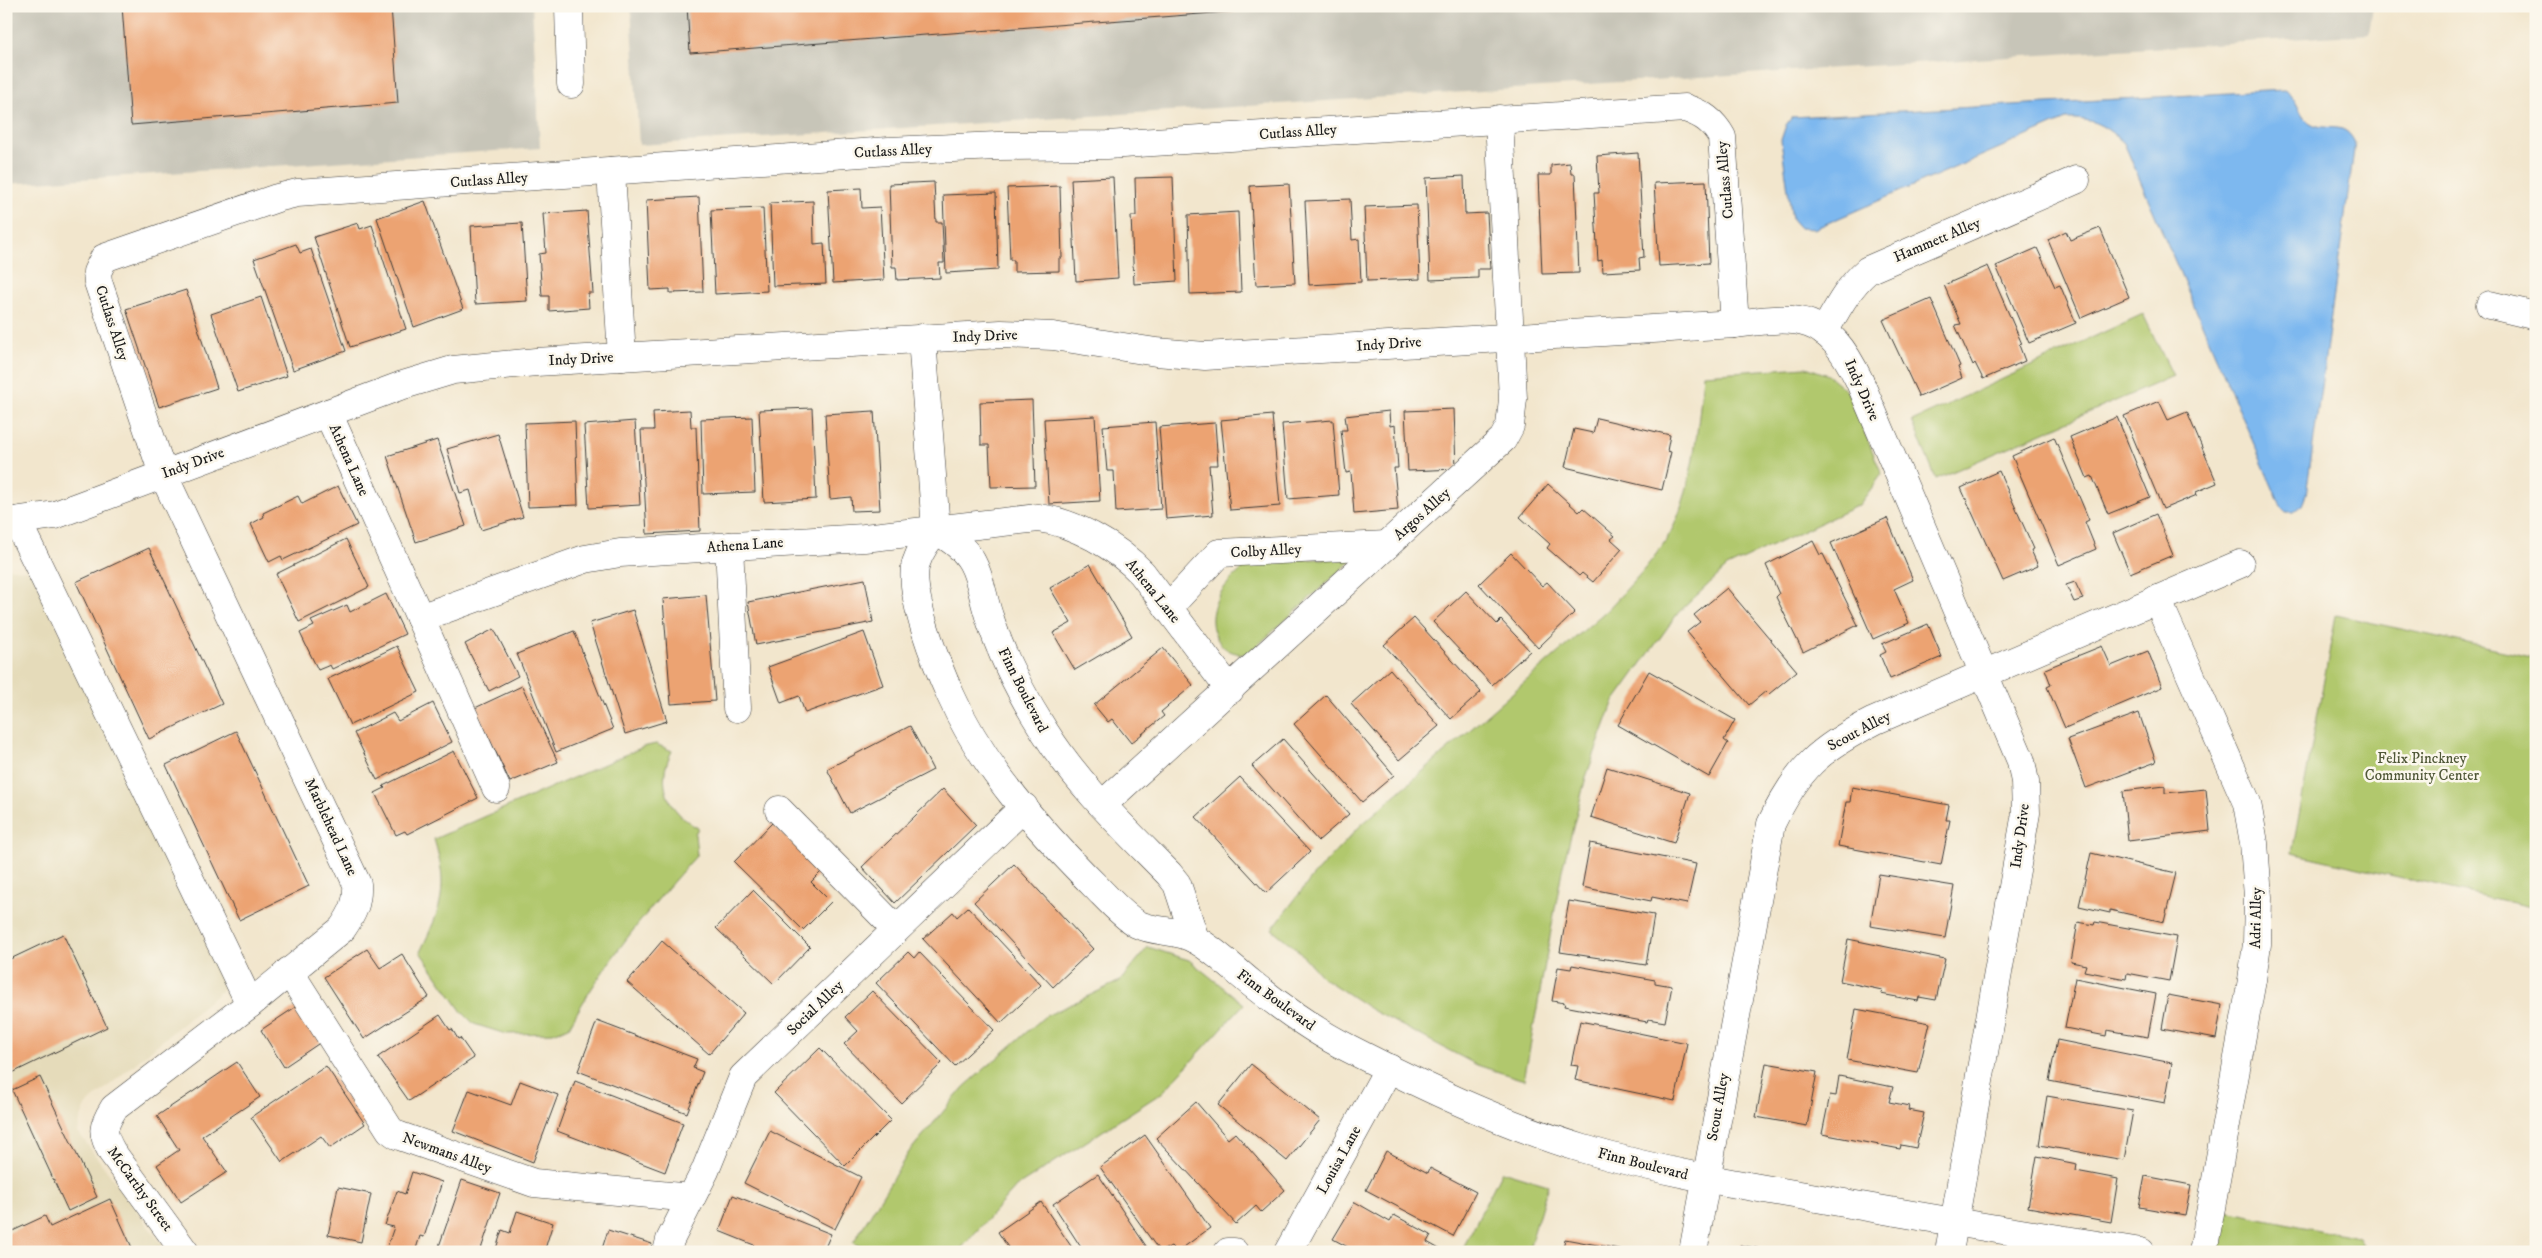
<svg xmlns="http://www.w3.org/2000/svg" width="2542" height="1258" viewBox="0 0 2542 1258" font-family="'IM FELL DW Pica',serif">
	<rect width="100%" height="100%" fill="#fbf7ec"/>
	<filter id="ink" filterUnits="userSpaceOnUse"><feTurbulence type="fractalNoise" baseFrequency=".02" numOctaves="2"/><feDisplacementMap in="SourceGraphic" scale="10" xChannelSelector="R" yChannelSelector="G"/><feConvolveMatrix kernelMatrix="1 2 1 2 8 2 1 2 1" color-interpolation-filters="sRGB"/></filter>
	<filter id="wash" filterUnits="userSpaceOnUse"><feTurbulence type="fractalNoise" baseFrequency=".0096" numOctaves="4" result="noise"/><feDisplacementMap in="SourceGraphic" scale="20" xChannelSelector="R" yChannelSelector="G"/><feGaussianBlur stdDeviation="1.12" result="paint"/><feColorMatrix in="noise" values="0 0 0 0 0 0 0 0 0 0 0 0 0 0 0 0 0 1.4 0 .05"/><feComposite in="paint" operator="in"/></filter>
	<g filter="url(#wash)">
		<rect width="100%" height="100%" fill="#f2e6cd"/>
		<polygon fill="#e5dbba" points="6,568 31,571 227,986 86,1105 80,1120 78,1132 167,1252 6,1252"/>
		<g fill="#c7c5b8">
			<polygon points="6,6 532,6 540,148 6,184"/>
			<polygon points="631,6 2373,6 2369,34 639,145"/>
		</g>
		<g fill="#b1c86d" stroke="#667244">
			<polygon points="2143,314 2173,376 1936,479 1912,421"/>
			<path d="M1806 367 1828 375 1847 391 1882 474 1859 505 1727 567 1678 613 1613 703 1586 777 1562 870 1524 1080 1477 1065 1372 1010 1322 977 1299 951 1272 929 1313 876 1359 827 1607 610C1628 588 1649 566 1666 540 1692 501 1699 421 1703 374Z"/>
			<path d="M1354 558 1248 654C1233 654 1224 651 1216 637 1201 607 1230 576 1254 561Z"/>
			<polygon points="2336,615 2536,658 2536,908 2292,853"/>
			<path d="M656 744 672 751C655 783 668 812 698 828L695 834 697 855C649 908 603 964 569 1027L553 1033 506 1034 474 1024 462 1012 420 952C442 907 449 888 434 839L643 747Z"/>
			<polygon points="1148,947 1189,960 1244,1004 1163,1092 1016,1187 958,1252 876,1252 853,1243 909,1152 964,1087 1044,1017 1120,981"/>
			<polygon points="1502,1171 1548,1185 1528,1252 1461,1252"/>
			<polygon points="2226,1211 2358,1238 2366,1252 2219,1252"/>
		</g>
		<path fill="#7db8ef" stroke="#4c6a86" d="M2284 90C2299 97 2298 119 2314 125 2332 131 2345 121 2355 143L2306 495 2302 505 2293 512H2286L2281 507 2124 143C2104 125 2093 118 2066 119L1814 229 1800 228 1792 219 1781 140 1786 125 1792 117Z"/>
		<g id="blocks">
			<g fill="#eca372">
				<polygon points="122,6 391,6 398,103 131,125"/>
				<polygon points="687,6 1279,6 1279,8 690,53"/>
				<polygon points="1638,153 1644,257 1639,258 1640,270 1603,272 1602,260 1598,261 1594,193 1599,193 1597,156"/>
				<polygon points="1570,163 1571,174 1575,174 1579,273 1542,274 1538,175 1551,175 1551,165"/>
				<polygon points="1464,176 1465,214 1487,213 1490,269 1478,269 1478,278 1430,280 1426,178"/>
				<polygon points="1113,177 1118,278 1076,281 1071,179"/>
				<polygon points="1173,177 1177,281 1134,284 1131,216 1136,216 1135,178"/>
				<polygon points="1706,181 1709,263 1659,266 1654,183"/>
				<polygon points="934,182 936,222 942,222 944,263 939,263 940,278 897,280 896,267 892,267 889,184"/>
				<polygon points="1289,184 1295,283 1256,285 1250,186"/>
				<polygon points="1060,186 1062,258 1059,258 1059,271 1014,272 1014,260 1010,260 1007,188"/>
				<polygon points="861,188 862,208 880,207 884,280 833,283 828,190"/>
				<polygon points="996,193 998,270 946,273 943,195"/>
				<polygon points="699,197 703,292 670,293 670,289 650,290 646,200"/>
				<polygon points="1350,199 1352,240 1359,239 1361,282 1309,285 1305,201"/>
				<polygon points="425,201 463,309 414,327 377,218"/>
				<polygon points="813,201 814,244 824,243 826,284 773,286 770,203"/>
				<polygon points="1417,205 1420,279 1367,281 1364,207"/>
				<polygon points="763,208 767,291 715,294 711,210"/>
				<polygon points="587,211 593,293 588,293 589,308 549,311 549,296 542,296 539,254 546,253 543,214"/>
				<polygon points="1238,212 1241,292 1190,294 1188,215"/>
				<polygon points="358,223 360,229 372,225 406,329 350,347 314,237"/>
				<polygon points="522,223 527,301 475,304 471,226"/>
				<polygon points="2100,228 2129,297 2081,318 2048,240 2066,231 2070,240"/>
				<polygon points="296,244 300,253 311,249 346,351 293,370 254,259"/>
				<polygon points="2037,248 2055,287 2060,285 2076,323 2029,343 1996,266"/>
				<polygon points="1988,266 2022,344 2019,345 2025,361 1983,379 1975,363 1973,365 1955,325 1961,324 1944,285"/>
				<polygon points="186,290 217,388 159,407 126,309"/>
				<polygon points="261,297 287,376 238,392 211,314"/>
				<polygon points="1931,299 1960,366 1958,367 1962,378 1919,397 1883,320"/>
				<polygon points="1032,400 1035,486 991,487 989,445 981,445 980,402"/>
				<polygon points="2159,401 2168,420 2187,412 2217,483 2196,492 2197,495 2163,509 2124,416"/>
				<polygon points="812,408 816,499 764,502 759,410"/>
				<polygon points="1454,409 1456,469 1408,471 1405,411"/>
				<polygon points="690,410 691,427 696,427 700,531 647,534 641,430 654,430 653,412"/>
				<polygon points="874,411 880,510 852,511 851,497 830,499 825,414"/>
				<polygon points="1389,411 1390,426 1395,425 1398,468 1394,468 1398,510 1354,514 1351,472 1346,473 1341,430 1347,430 1345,416"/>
				<polygon points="1272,415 1280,506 1230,510 1221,420"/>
				<polygon points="1095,416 1100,501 1049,504 1044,419"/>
				<polygon points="752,417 755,492 703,494 701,419"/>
				<polygon points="2117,417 2150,497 2108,514 2092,476 2087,478 2070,437"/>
				<polygon points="1597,418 1670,435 1667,451 1671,452 1662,490 1565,467 1574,429 1593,433"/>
				<polygon points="1333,420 1339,495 1288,499 1282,424"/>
				<polygon points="575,421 578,505 528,507 525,423"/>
				<polygon points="635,421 640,505 589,508 584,425"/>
				<polygon points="1155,422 1161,509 1116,512 1114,471 1107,471 1103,426"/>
				<polygon points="1215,423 1218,465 1209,465 1213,515 1166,519 1159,427"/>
				<polygon points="498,434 523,517 481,530 470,490 460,493 447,449"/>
				<polygon points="2054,437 2089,520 2085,522 2096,549 2059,565 2012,456"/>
				<polygon points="437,440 466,526 416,542 387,456"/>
				<polygon points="1999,471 2034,549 2031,550 2038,566 2003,581 1961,488"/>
				<polygon points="1548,484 1579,512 1583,508 1615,536 1611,539 1622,549 1593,582 1582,573 1579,576 1547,548 1550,544 1520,517"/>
				<polygon points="338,486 357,525 283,560 281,556 269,562 251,524 264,517 263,513 298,496 302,504"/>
				<polygon points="2156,514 2173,555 2130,573 2113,533"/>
				<polygon points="1887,518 1913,580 1894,589 1909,623 1873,639 1831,543"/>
				<polygon points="346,539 369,587 299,622 276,574"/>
				<polygon points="1813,541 1820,555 1823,554 1858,625 1803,652 1776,597 1779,594 1766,565"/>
				<polygon points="149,548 222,704 149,739 76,582"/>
				<polygon points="1511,553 1542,586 1547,582 1575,612 1538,648 1479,584"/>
				<polygon points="1090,564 1132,636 1075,670 1053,633 1071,623 1050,588"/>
				<polygon points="865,579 873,622 756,645 748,602"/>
				<polygon points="2075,582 2083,599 2074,602 2066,585"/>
				<polygon points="1727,588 1797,671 1769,694 1766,691 1749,705 1687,632 1700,622 1694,615"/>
				<polygon points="1466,591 1497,624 1501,620 1530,651 1492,685 1433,622"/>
				<polygon points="386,594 405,634 332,669 330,665 318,670 300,633 314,626 311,621 347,605 350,612"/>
				<polygon points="706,595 715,701 671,704 663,599"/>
				<polygon points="633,610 667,721 625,734 590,623"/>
				<polygon points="1414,618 1481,692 1451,719 1384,645"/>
				<polygon points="1928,624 1942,657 1890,679 1880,655 1886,652 1882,644"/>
				<polygon points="494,629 518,676 489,691 465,644"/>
				<polygon points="574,631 613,729 556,752 517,654"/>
				<polygon points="864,632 883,685 805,713 799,696 781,703 768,667"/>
				<polygon points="397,646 419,692 350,725 328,679"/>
				<polygon points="2102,646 2111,666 2148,651 2162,687 2065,728 2047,687 2051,685 2045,669"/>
				<polygon points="1163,648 1193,685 1161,712 1164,716 1131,743 1112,719 1108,722 1094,705"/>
				<polygon points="1390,669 1439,726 1399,760 1351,704"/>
				<polygon points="1649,671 1735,720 1724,740 1728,743 1709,777 1618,725"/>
				<polygon points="522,686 558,762 510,782 475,708"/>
				<polygon points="1326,695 1394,775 1362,802 1294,724"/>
				<polygon points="433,703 452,742 377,780 354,733 393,713 398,721"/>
				<polygon points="2139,713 2156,762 2086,788 2068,739"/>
				<polygon points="910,726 933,770 850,813 827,769"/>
				<polygon points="236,731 309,886 239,920 166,765"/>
				<polygon points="1283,739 1349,814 1318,841 1252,766"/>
				<polygon points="454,751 478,798 407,834 405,831 396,835 375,793 385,788 383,786"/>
				<polygon points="1607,767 1690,793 1674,843 1591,817"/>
				<polygon points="1240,777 1310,852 1266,893 1196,817"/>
				<polygon points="2165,786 2165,793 2206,789 2210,831 2128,841 2123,791"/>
				<polygon points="1852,787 1949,805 1946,820 1950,820 1941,865 1838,846 1846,802 1850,802"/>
				<polygon points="943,789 976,825 895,903 862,867"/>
				<polygon points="772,823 821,872 811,882 831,902 803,930 734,862"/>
				<polygon points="1590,843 1696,864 1687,904 1652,897 1651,901 1582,887"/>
				<polygon points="2091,853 2176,873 2164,922 2110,910 2110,913 2079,906"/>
				<polygon points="1014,864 1093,949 1053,987 974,902"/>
				<polygon points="1879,874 1954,886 1945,938 1870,926"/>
				<polygon points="753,890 810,947 774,984 716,928"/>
				<polygon points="1569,901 1654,915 1646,965 1560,952"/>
				<polygon points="968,907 1041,985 1001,1023 923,939 953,912 957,917"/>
				<polygon points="2078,922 2094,925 2095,922 2177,937 2169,981 2127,973 2126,979 2084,971 2086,965 2071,962"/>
				<polygon points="63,934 107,1027 6,1076 6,961"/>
				<polygon points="1848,939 1945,959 1936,1000 1919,997 1918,1001 1881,994 1882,990 1840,981"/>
				<polygon points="662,941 744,1013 709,1054 627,982"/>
				<polygon points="367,949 380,968 402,954 429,997 364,1039 324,977"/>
				<polygon points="908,952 914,958 919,952 994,1030 955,1066 876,983"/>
				<polygon points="1572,965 1655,980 1655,983 1672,986 1665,1022 1648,1019 1647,1022 1564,1006 1565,1003 1552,1001 1558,967 1571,969"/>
				<polygon points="2075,978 2156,994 2148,1037 2107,1030 2106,1036 2065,1028"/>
				<polygon points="872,991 942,1063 901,1103 844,1044 858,1031 845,1017"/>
				<polygon points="2168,995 2222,1005 2216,1039 2162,1029"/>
				<polygon points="297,1006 321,1042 284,1067 261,1030"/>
				<polygon points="1856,1009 1930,1023 1918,1073 1847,1060"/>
				<polygon points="440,1015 450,1030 452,1029 458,1039 460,1038 474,1058 409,1101 378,1057"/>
				<polygon points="597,1021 697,1059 693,1068 703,1072 687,1113 578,1071"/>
				<polygon points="1580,1021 1687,1043 1675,1101 1575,1080 1578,1066 1571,1065"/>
				<polygon points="2057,1040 2172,1063 2165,1103 2049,1081"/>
				<polygon points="820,1048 891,1120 845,1166 774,1093"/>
				<polygon points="237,1062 260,1097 202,1136 227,1172 181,1202 157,1165 179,1150 157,1116"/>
				<polygon points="1766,1063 1817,1072 1807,1126 1756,1117"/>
				<polygon points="1251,1064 1320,1120 1287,1161 1218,1105"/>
				<polygon points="326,1066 365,1124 330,1148 321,1136 282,1162 251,1117"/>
				<polygon points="1839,1076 1893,1087 1889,1102 1909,1106 1908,1110 1924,1113 1916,1148 1901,1145 1900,1149 1822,1134 1830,1095 1836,1096"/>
				<polygon points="40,1077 97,1197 68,1211 12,1090"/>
				<polygon points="520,1081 558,1095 533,1162 453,1131 469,1090 511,1105"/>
				<polygon points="575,1081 683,1123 665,1172 557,1131"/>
				<polygon points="2047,1096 2133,1111 2124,1160 2039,1145"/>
				<polygon points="1196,1102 1228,1139 1235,1133 1285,1190 1261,1212 1256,1206 1236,1224 1156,1138"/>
				<polygon points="770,1131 861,1177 835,1229 744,1183"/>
				<polygon points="1145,1135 1210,1228 1177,1252 1171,1246 1160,1252 1100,1167"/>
				<polygon points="1386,1151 1428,1173 1430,1168 1476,1192 1453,1236 1366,1190"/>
				<polygon points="2037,1156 2077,1164 2076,1171 2118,1179 2111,1222 2028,1207"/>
				<polygon points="412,1172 442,1182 424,1237 420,1236 415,1252 390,1252 386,1250 394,1227 385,1225 397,1191 405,1194"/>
				<polygon points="1098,1174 1150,1252 1084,1252 1053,1204"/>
				<polygon points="2145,1176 2191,1185 2185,1215 2139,1207"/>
				<polygon points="462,1180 500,1193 480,1252 437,1252"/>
				<polygon points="338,1187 371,1194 361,1242 328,1235"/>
				<polygon points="733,1195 831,1234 823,1252 757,1252 752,1250 754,1245 719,1231"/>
				<polygon points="110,1199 134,1252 6,1252 6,1234 45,1216 50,1227"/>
				<polygon points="1041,1202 1075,1252 1011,1252 998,1232"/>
				<polygon points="1355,1202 1390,1222 1394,1215 1431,1235 1427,1242 1441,1250 1440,1252 1357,1252 1333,1239"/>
				<polygon points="517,1211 553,1223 544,1252 495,1252 502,1230 510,1233"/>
				<polygon points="608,1230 652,1244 649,1252 601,1252"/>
				<polygon points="1565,1239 1630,1251 1630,1252 1562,1252"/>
				<polygon points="1740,1245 1772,1251 1771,1252 1739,1252"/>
			</g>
		</g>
	</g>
	<g filter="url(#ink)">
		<use href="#blocks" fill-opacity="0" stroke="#3c3a37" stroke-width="1"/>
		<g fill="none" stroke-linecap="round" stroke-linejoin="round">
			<defs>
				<g id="minor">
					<polyline points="569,6 571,84"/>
					<polyline points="611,171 622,357"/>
					<polyline points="2490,305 2536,316"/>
					<path d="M1824 332C1837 309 1848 287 1868 270L2076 180"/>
					<path d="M922 338 936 530C928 540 920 550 916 563 907 592 938 668 951 696 983 768 1041 832 1096 887 1108 899 1122 915 1137 924 1155 933 1179 929 1196 940 1213 949 1236 971 1251 983 1281 1007 1314 1031 1348 1048 1424 1087 1502 1124 1584 1149 1658 1171 1735 1184 1811 1197 1921 1217 2031 1235 2141 1252"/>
					<path d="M328 413 420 618 585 559 620 553 864 538 1038 518C1074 522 1117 547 1142 573L1230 690"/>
					<polyline points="17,521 250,1004"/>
					<path d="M6 522 55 515 400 386 453 370 536 362 1001 334 1053 336 1156 352 1205 356 1735 324C1801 315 1827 314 1859 380L2021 761 2025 782 2026 813 1949 1252"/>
					<path d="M936 530C950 539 964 547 972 562 981 578 983 599 989 616 1002 657 1022 696 1045 732 1078 785 1125 829 1169 874L1177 884 1195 939"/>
					<polyline points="729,546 737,708"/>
					<polyline points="2157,599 2247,803 2254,843 2258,897 2257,944 2252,980 2203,1252"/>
					<polyline points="1168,608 1219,553 1387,545"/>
					<polyline points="420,618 496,788"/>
					<polyline points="1102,805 1503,439 1510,426 1513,399 1499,119"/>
					<polyline points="779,810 896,929"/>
					<polyline points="289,971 390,1130 397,1135 534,1183 691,1198"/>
					<path d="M185 1252 112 1152C101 1133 102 1127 114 1108L250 1004 342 929C353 913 358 903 357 884L163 474 98 282 97 272 104 258 277 198 297 193 889 151 997 146 1107 145 1685 108C1703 114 1713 121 1722 137L1735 324"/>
					<polyline points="667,1252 670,1240 705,1171 743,1077 1024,807"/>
					<polyline points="1228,1252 1234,1252"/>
					<polyline points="1288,1252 1389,1068"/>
					<path d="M1693 1252 1771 824C1798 768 1819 749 1874 721L2240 564"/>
				</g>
			</defs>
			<use href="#minor" stroke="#3c3a37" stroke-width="29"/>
			<use href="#minor" stroke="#fff" stroke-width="28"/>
		</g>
	</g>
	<g text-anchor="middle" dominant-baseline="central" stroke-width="5" stroke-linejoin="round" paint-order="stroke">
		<g font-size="15" fill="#1c1c1c" stroke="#fbf7ec">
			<text transform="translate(1298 132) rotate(-4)">Cutlass Alley</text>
			<text transform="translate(893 151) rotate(-3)">Cutlass Alley</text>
			<text transform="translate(489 180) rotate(-4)">Cutlass Alley</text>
			<text transform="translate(1725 180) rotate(-95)">Cutlass Alley</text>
			<text transform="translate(1937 240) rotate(-23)">Hammett Alley</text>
			<text transform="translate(112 323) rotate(72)">Cutlass Alley</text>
			<text transform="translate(985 336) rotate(-2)">Indy Drive</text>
			<text transform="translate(1389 344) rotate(-4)">Indy Drive</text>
			<text transform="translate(581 359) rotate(-3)">Indy Drive</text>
			<text transform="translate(1862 390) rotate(66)">Indy Drive</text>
			<text transform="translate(349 460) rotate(66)">Athena Lane</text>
			<text transform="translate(193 463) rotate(-20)">Indy Drive</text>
			<text transform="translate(1422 514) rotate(-42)">Argos Alley</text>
			<text transform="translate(745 545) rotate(-4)">Athena Lane</text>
			<text transform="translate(1266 551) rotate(-3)">Colby Alley</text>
			<text transform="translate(1153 591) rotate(51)">Athena Lane</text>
			<text transform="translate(1023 690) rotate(63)">Finn Boulevard</text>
			<text transform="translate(1859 731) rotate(-28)">Scout Alley</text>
			<text transform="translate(331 827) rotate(65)">Marblehead Lane</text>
			<text transform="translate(2020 836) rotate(-82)">Indy Drive</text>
			<text transform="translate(2256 918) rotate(-89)">Adri Alley</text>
			<text transform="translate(1276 1000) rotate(36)">Finn Boulevard</text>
			<text transform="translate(815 1008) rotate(-44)">Social Alley</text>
			<text transform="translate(1718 1107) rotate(-80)">Scout Alley</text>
			<text transform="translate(447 1153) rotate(20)">Newmans Alley</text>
			<text transform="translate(1339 1160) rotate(-61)">Louisa Lane</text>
			<text transform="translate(1643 1164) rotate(14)">Finn Boulevard</text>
			<text transform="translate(140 1189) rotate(54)">McCarthy Street</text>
		</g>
		<g font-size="15" fill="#505838" stroke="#fbf7ec">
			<text x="2422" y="758">Felix Pinckney<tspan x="2422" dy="17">Community Center</tspan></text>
		</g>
	</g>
	<rect width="2542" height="1258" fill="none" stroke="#fbf7ec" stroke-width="25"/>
</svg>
